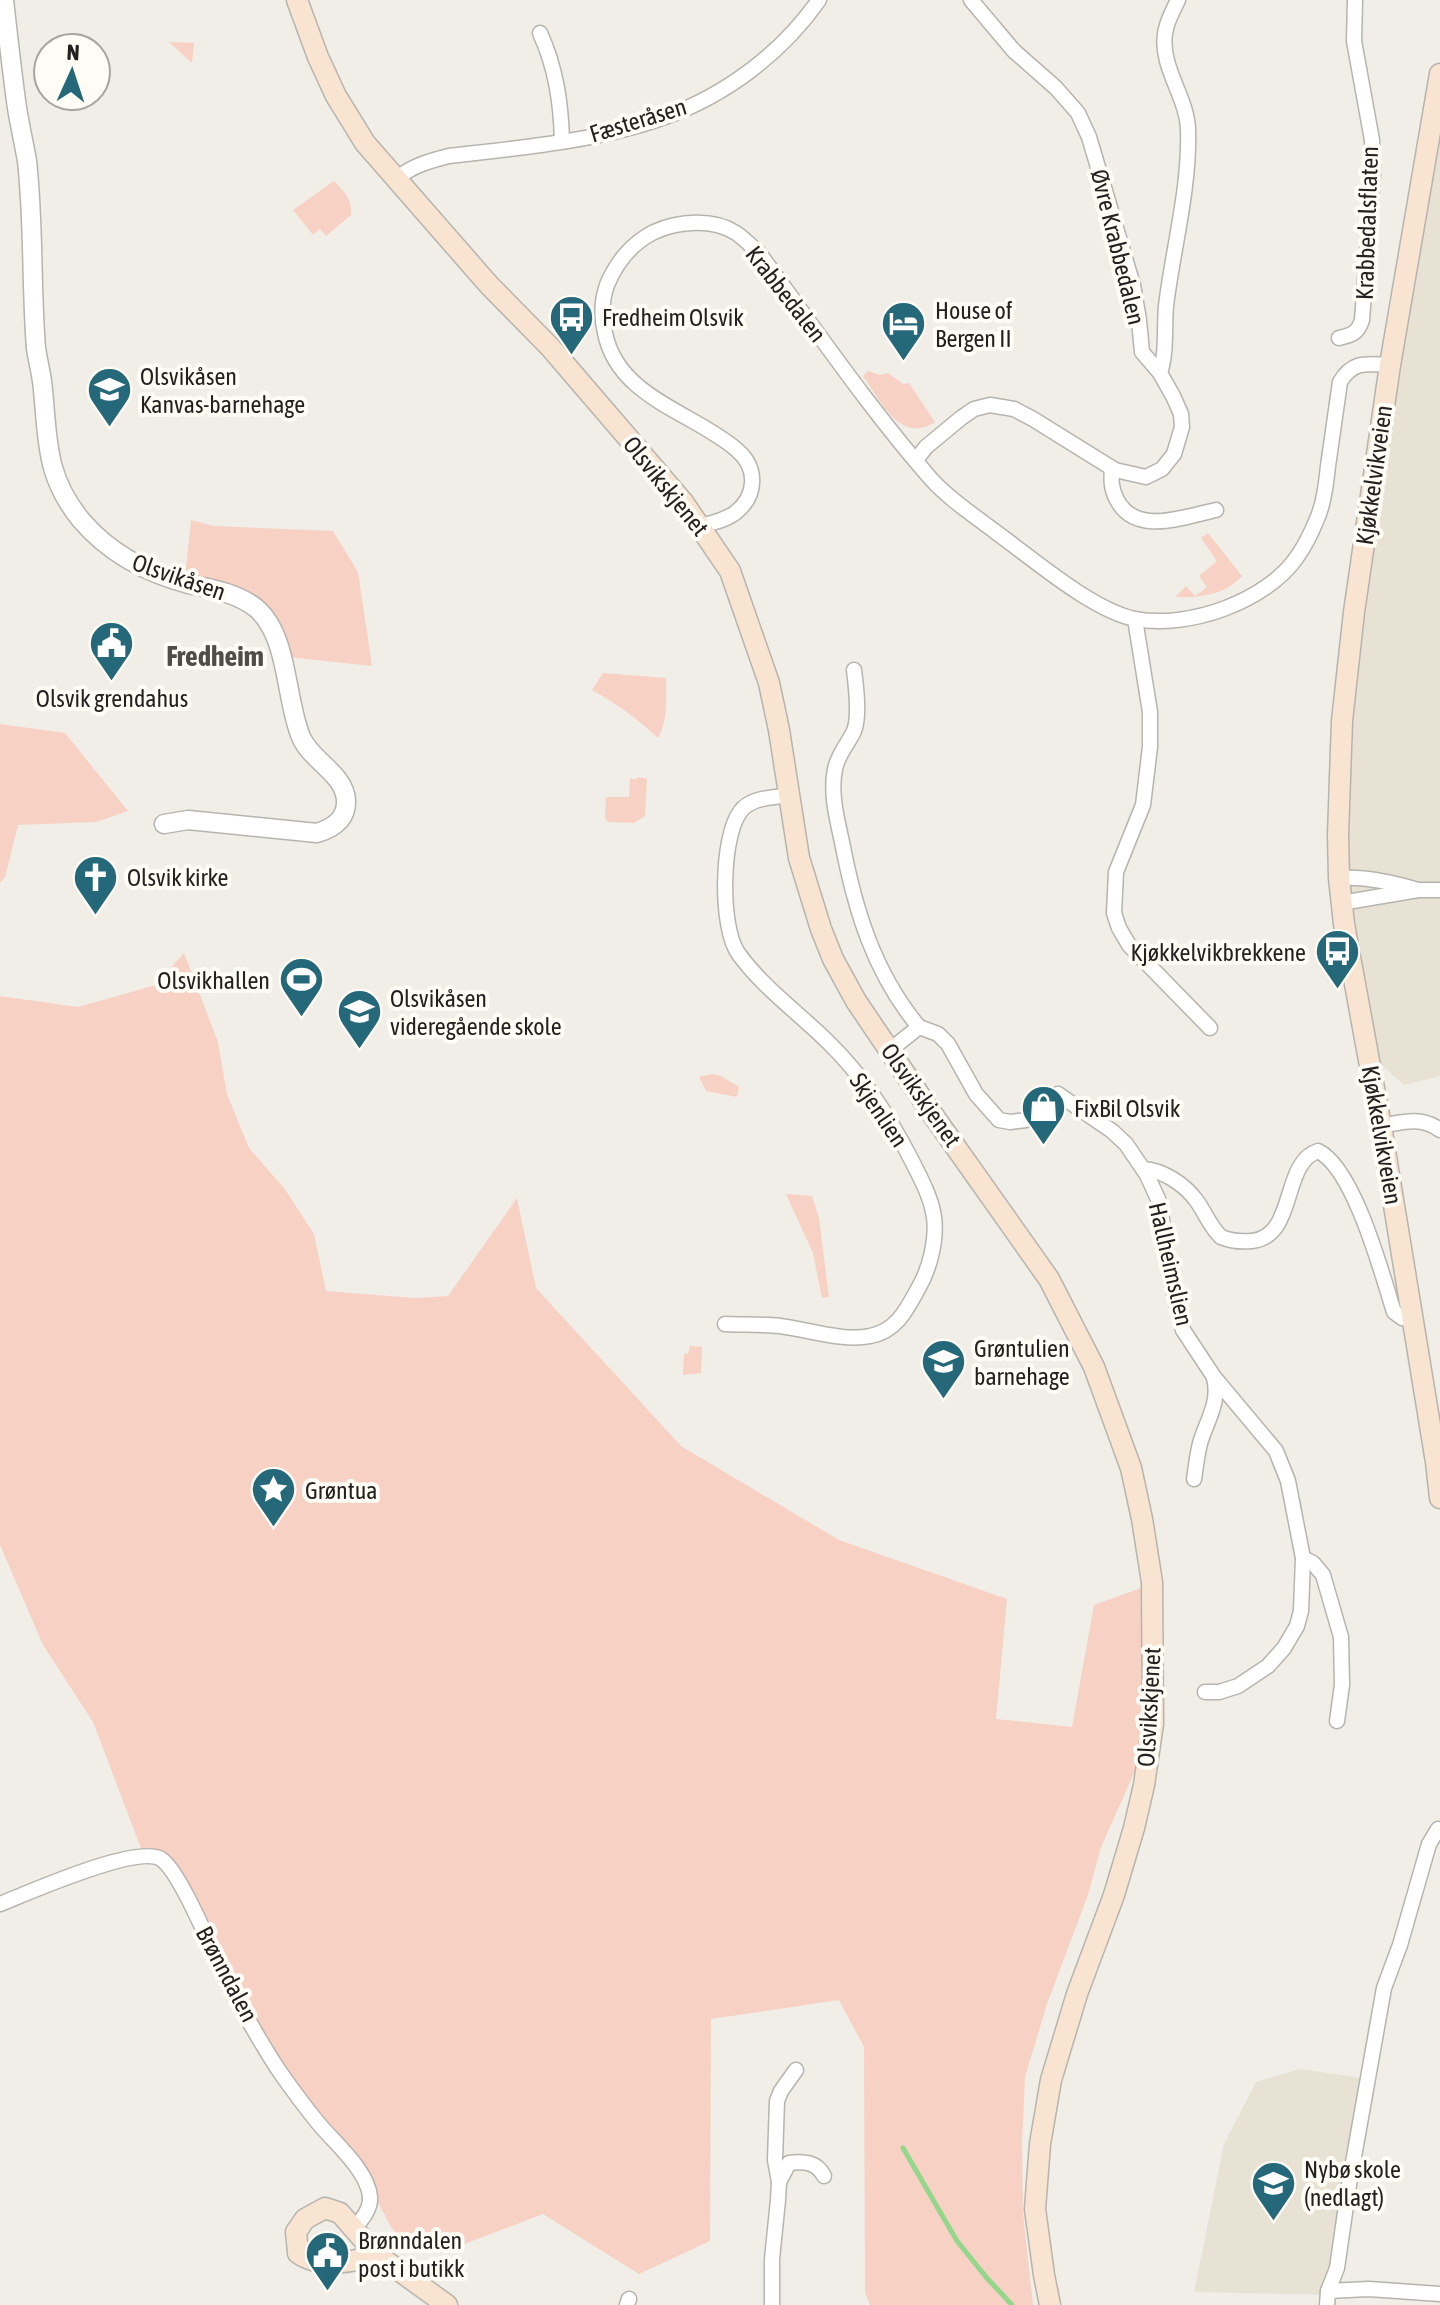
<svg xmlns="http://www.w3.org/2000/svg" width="1440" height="2305" viewBox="0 0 1440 2305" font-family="'Asap Condensed',sans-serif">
	<rect width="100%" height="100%" fill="#f1eee8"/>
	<g fill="#e7e2d4">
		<polygon points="1440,123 1440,1076 1404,1085 1375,1059 1348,926 1343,707"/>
		<polygon points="1300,2069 1362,2078 1327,2295 1194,2292 1224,2144 1256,2082"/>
	</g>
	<g fill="#f7d1c4">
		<polygon points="169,42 194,43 192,63"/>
		<path d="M334 181C344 192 353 199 351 215L326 236 320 229 313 235 293 210Z"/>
		<path d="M868 371 880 375 888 373 903 384 909 383 935 422C900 445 881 401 863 376Z"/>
		<polygon points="191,520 213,526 333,531 358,572 372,666 288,657 278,629 185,578"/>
		<path d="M1208 533 1242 576C1225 595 1199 598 1175 597L1186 586 1195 596 1207 587 1199 576 1217 561 1201 538Z"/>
		<path d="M603 673 666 678C666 698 668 721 658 738 638 719 617 704 592 690Z"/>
		<polygon points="0,724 65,733 128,811 96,822 18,825 5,877 0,883"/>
		<polygon points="639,777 647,779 645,816 634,823 608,822 605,818 606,797 629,797 630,779 636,779"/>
		<polygon points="184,953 218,1042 227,1094 249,1148 284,1188 314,1234 326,1291 415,1298 448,1296 517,1198 536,1288 681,1446 839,1540 1007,1599 996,1719 1072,1727 1094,1605 1141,1588 1145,1646 1145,1713 1139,1762 1101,1847 1088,1895 1047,2004 1025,2077 1022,2141 1023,2214 1033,2305 870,2305 865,2292 864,2047 839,2000 711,2019 710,2241 639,2274 543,2214 441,2253 406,2243 391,2227 365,2177 282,2074 176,1876 144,1856 93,1722 43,1645 0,1545 0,996 78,1007 156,985"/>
		<polygon points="712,1074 721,1076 739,1087 737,1097 706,1091 699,1077"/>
		<polygon points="786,1194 812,1196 819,1218 829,1297 822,1298 813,1253"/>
		<polygon points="690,1346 702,1347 701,1373 683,1375 684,1354 688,1354"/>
	</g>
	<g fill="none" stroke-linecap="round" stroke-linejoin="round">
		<polyline stroke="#94d68b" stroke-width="5" points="903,2148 957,2241 986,2277 1012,2305"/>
		<defs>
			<g id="minor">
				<path d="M540 33C556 68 561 103 562 141"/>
				<path d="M395 180C411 166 429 161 449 156 519 148 599 141 665 117 726 95 782 53 819 0"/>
				<path d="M1339 338C1352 335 1358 333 1362 320L1373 175 1372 140 1354 41 1355 0"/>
				<path d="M1160 373C1167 352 1164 329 1166 306 1173 248 1190 188 1188 129 1187 97 1160 67 1165 34 1166 22 1173 11 1178 0"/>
				<polyline points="916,460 926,447 961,418 974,409 990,405 1014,409 1033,419 1115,470 1146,477 1162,469 1174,454 1182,427 1181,414 1173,396 1160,373 1142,352 1139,320 1133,285 1089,137 1078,113 1056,88 1014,51 971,0"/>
				<path d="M1112 468C1111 480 1111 489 1117 500 1136 536 1183 517 1216 510"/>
				<path d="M701 526C713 523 725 520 735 513 757 496 758 468 737 450 693 412 618 398 605 333 601 316 601 302 607 285 616 263 632 243 654 232 678 221 713 218 736 233 745 239 752 247 759 253 816 330 869 408 931 479 950 500 975 516 997 533 1033 559 1092 610 1135 619 1188 629 1266 602 1297 557 1305 546 1312 531 1317 519 1324 503 1326 484 1328 466 1332 438 1336 410 1340 382 1353 360 1367 364 1390 365"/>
				<polyline points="1135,619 1150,712 1150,747 1143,805 1116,872 1114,913 1119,928 1129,945 1210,1028"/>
				<path d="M854 670C856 686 860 716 854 731 848 744 838 754 835 769 830 793 837 819 842 842 855 910 874 973 919 1027"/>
				<path d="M1339 878C1366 876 1392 882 1418 890"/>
				<polyline points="1341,903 1418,890 1440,890"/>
				<polyline points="890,1050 919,1027 938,1034 948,1044 976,1094 999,1120 1010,1122 1026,1120 1042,1110 1058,1094 1112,1131 1126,1144 1147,1175 1158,1199 1161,1212 1169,1273 1183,1330 1214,1377 1276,1451 1288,1481 1303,1558 1301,1611 1297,1626 1284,1648 1268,1666 1238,1686 1219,1692 1205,1692"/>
				<path d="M1381 1126C1402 1122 1422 1116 1440 1130"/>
				<path d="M1143 1169C1163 1170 1184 1184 1196 1200 1205 1212 1210 1227 1221 1237 1231 1241 1241 1242 1252 1241 1297 1236 1281 1163 1318 1151 1354 1168 1382 1274 1394 1312L1402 1318 1414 1320"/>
				<path d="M725 1324C743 1325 762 1324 780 1326 806 1329 844 1342 870 1336 897 1331 907 1309 919 1287 930 1268 937 1239 934 1217 931 1197 921 1179 912 1161 890 1118 864 1077 829 1043 799 1013 763 988 738 953 720 927 721 838 740 812 750 797 773 798 789 795"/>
				<path d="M1194 1479C1196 1467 1197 1453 1201 1440 1208 1419 1220 1401 1214 1378"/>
				<polyline points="1303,1558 1313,1563 1323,1575 1341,1637 1342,1685 1337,1721"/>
				<path d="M0 1904C28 1893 137 1844 161 1859 181 1872 214 1956 227 1981 244 2013 262 2046 282 2075 294 2092 306 2108 319 2124 335 2143 368 2171 370 2197 371 2209 362 2220 354 2228"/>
				<path d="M779 2182 789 2163C804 2161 817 2162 824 2176"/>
				<polyline points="1328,2291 1369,2289 1440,2294"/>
				<polyline points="627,2305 629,2299"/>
				<polyline points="772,2305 772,2259 778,2200 779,2182 775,2160 777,2101 781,2091 796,2070"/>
				<polyline points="1327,2305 1328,2291 1337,2268 1349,2185 1384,1988 1400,1945 1429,1844 1438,1829"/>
			</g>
			<path id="tertiary" d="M4 0C8 36 12 72 17 108 20 126 24 144 27 161 34 223 31 286 36 348 38 362 42 376 43 390 48 443 46 477 81 520 110 554 146 573 189 584 212 589 237 593 256 608 289 636 285 699 301 737 311 761 344 773 346 800 347 819 333 828 317 833L188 820 164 824"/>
			<g id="secondary">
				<polyline points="297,0 318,57 336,96 365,143 489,285 550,347 683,502 730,571 769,683 779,730 799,858 821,929 833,959 856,1001 933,1115 1049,1279 1094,1367 1131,1468 1142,1519 1152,1582 1153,1724 1144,1785 1134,1828 1114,1895 1077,1994 1051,2080 1040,2144 1035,2209 1044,2275 1050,2305"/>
				<polyline points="1440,74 1390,365 1354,612 1342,721 1338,835 1339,878 1344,924 1381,1126 1436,1462 1440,1498"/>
				<path d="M376 2254C354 2263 318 2268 298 2253L296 2232 305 2219 325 2208 340 2213 376 2254 447 2305"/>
			</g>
		</defs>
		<use href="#minor" stroke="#b6b4ae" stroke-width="17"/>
		<use href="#tertiary" stroke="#b6b4ae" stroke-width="21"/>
		<use href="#secondary" stroke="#b6b4ae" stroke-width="23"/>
		<use href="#minor" stroke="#fff" stroke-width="14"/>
		<use href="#tertiary" stroke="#fff" stroke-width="18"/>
		<use href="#secondary" stroke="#f8e4d0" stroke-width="20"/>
	</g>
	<defs>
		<symbol id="bus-pin" viewBox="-11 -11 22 30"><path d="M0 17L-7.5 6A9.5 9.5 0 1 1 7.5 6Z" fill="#246879" stroke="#fefcf5"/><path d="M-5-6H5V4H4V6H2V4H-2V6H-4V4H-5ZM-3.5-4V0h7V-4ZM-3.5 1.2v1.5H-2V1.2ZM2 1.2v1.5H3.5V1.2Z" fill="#fff"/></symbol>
		<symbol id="hotel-pin" viewBox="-11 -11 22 30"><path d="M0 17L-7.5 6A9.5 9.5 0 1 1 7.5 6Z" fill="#246879" stroke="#fefcf5"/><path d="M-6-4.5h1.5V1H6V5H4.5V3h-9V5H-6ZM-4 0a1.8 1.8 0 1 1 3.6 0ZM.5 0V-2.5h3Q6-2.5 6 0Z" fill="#fff"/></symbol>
		<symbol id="school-pin" viewBox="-11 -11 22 30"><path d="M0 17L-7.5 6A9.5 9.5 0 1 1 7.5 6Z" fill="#246879" stroke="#fefcf5"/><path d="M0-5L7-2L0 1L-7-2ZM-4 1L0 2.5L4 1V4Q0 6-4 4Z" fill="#fff"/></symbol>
		<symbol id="civic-pin" viewBox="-11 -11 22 30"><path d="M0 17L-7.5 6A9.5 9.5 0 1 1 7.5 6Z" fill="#246879" stroke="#fefcf5"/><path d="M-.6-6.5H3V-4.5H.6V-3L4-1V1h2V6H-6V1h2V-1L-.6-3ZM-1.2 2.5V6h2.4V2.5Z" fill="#fff"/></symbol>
		<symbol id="church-pin" viewBox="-11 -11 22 30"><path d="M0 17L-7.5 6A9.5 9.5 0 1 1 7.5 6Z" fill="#246879" stroke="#fefcf5"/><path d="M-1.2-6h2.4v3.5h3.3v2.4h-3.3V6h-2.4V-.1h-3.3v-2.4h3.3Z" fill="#fff"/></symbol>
		<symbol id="stadium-pin" viewBox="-11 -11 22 30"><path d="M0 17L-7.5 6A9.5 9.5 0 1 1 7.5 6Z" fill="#246879" stroke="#fefcf5"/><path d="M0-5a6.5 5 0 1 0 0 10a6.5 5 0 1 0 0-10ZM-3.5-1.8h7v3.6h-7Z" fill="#fff"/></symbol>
		<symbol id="shop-pin" viewBox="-11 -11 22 30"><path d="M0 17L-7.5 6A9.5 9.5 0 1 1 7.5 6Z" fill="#246879" stroke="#fefcf5"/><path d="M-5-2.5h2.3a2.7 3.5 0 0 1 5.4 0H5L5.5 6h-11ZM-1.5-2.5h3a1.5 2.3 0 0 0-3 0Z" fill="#fff"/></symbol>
		<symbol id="sight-pin" viewBox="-11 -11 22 30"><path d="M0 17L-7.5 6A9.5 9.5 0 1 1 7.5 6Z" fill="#246879" stroke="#fefcf5"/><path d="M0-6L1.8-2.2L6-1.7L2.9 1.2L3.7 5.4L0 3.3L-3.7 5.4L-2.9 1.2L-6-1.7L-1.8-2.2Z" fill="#fff"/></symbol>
	</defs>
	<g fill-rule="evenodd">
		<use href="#bus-pin" x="546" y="292" width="51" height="69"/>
		<use href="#hotel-pin" x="878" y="298" width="51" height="69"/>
		<use href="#school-pin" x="84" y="364" width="51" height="69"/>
		<use href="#civic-pin" x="86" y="618" width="51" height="69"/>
		<use href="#church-pin" x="70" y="852" width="51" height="69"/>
		<use href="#bus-pin" x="1312" y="926" width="51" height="69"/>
		<use href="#stadium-pin" x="276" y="954" width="51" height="69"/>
		<use href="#school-pin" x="334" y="986" width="51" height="69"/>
		<use href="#shop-pin" x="1018" y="1082" width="51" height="69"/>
		<use href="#school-pin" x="918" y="1336" width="51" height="69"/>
		<use href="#sight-pin" x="248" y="1464" width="51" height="69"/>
		<use href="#school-pin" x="1248" y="2158" width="51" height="69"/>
		<use href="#civic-pin" x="302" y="2228" width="51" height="69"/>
	</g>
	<g text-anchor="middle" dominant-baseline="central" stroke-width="8" stroke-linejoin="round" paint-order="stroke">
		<g font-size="24" fill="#22211f" stroke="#fefcf5">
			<text transform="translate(638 120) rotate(-17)">Fæsteråsen</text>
			<text transform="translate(1367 223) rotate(-88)">Krabbedalsflaten</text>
			<text transform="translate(1118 247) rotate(76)">Øvre Krabbedalen</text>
			<text transform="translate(786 294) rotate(52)">Krabbedalen</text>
			<text transform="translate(1374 475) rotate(-82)">Kjøkkelvikveien</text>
			<text transform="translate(666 486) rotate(51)">Olsvikskjenet</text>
			<text transform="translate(179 577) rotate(19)">Olsvikåsen</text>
			<text transform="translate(921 1095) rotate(55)">Olsvikskjenet</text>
			<text transform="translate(879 1110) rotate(56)">Skjenlien</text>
			<text transform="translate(1382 1135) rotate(80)">Kjøkkelvikveien</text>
			<text transform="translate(1171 1264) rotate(77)">Hallheimslien</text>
			<text transform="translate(1149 1707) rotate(-87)">Olsvikskjenet</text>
			<text transform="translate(227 1974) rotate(62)">Brønndalen</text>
		</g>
		<g font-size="24" fill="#22211f" stroke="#fefcf5" text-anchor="start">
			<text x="935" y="310">House of<tspan x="935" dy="28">Bergen II</tspan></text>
			<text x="602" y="317">Fredheim Olsvik</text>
			<text x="140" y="376">Olsvikåsen<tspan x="140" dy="28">Kanvas-barnehage</tspan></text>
			<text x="112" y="698" text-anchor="middle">Olsvik grendahus</text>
			<text x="127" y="877">Olsvik kirke</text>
			<text x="1306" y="952" text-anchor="end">Kjøkkelvikbrekkene</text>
			<text x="270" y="980" text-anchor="end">Olsvikhallen</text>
			<text x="390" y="998">Olsvikåsen<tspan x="390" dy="28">videregående skole</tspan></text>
			<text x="1074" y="1108">FixBil Olsvik</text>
			<text x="974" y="1348">Grøntulien<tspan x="974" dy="28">barnehage</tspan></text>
			<text x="305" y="1490">Grøntua</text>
			<text x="1304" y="2169">Nybø skole<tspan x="1304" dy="28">(nedlagt)</tspan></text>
			<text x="358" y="2240">Brønndalen<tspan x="358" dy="28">post i butikk</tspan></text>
		</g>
		<g font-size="28" font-weight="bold" fill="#4f4d48" stroke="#fefcf5">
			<text x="215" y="656">Fredheim</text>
		</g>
	</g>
	<g transform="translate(72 72) rotate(3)"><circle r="38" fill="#fefcf5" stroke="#a6a49f" stroke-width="2"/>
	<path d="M0-6L14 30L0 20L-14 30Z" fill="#246879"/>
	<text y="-12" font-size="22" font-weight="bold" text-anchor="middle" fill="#22211f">N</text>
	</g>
</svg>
